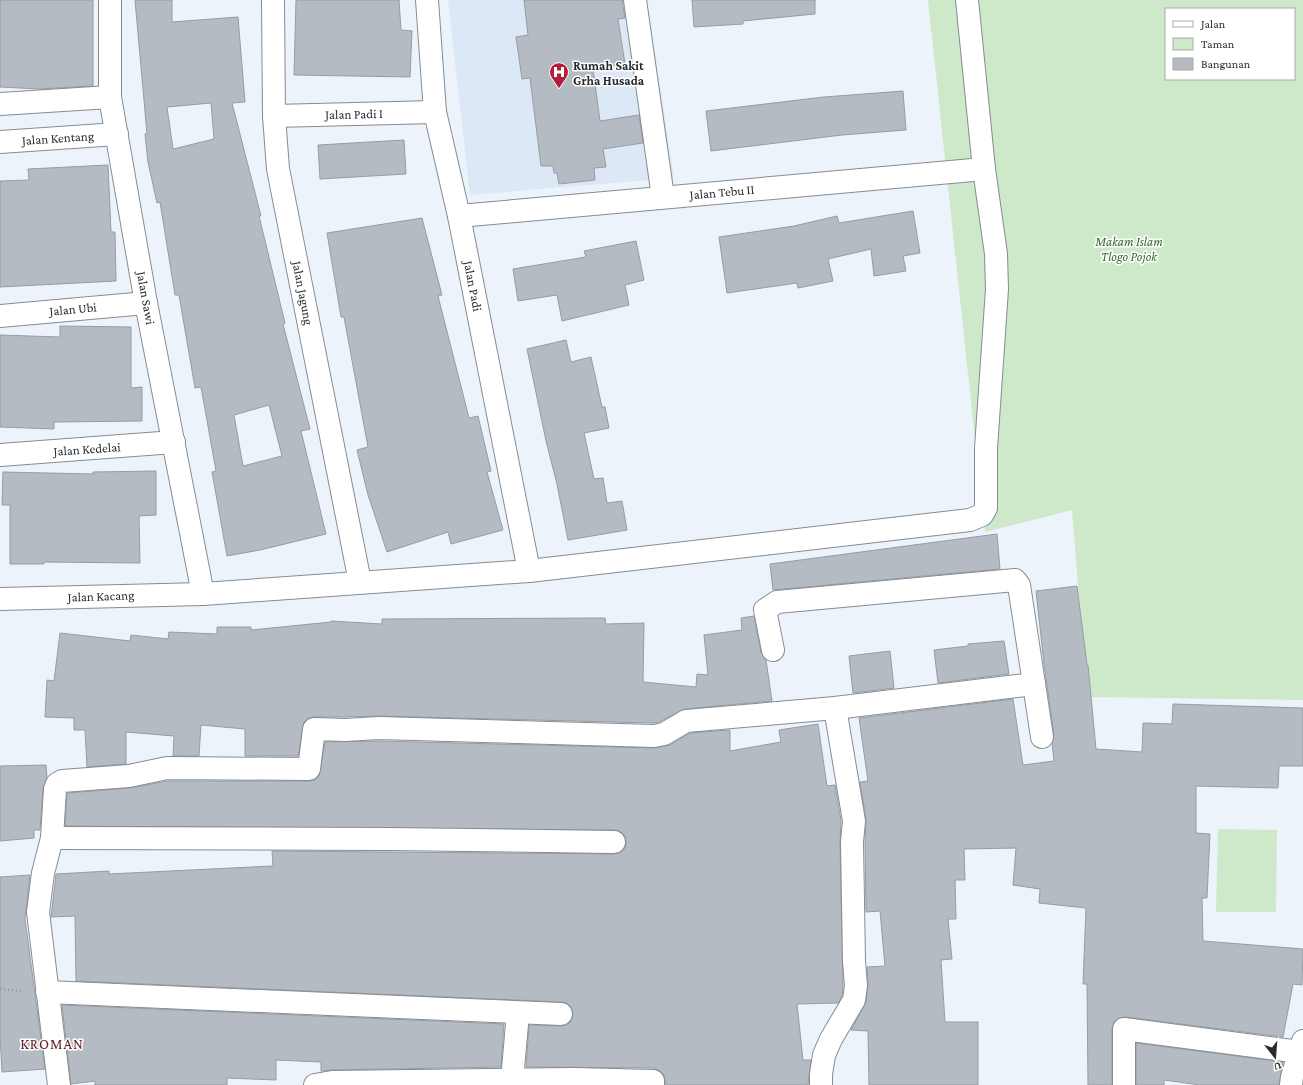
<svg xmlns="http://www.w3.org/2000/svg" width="1303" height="1085" viewBox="0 0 1303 1085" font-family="'Crimson Pro',serif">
	<rect width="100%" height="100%" fill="#ecf3fa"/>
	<polygon fill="#dce8f5" points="448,0 647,0 674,178 470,195"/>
	<g fill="#cee8ca" fill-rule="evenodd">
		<path d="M928 0H1303V700L1087 697 1072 510 985 532ZM1166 9H1294V79H1166Z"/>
		<polygon points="1218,829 1277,830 1276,912 1216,912"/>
	</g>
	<g fill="#b5bbc2" stroke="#969ca3" fill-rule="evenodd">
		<polygon points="0,0 93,0 93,86 39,89 0,87"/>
		<path d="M135 0H172V22L238 17 245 102 232 103 261 216H259L285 323 283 324 310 429 301 431 326 534 260 550 227 556 212 472 216 471 201 387 195 388 179 295H175L160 202 157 203 148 162 145 134H147ZM211 103 214 139 173 149 167 107ZM269 405 282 456 243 466 234 415Z"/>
		<polygon points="296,0 399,0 401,30 412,31 410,77 294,75"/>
		<polygon points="524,0 622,0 625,18 618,19 625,64 593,69 600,121 639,115 643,143 603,149 606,167 594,168 595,180 559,184 557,173 554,173 553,166 541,166 530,78 522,79 516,37 528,35"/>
		<polygon points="692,0 815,0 815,14 743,21 743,24 694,27"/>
		<polygon points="903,91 906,130 842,135 711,151 706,111 824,97"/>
		<polygon points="404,140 406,174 320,179 318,145"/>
		<polygon points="108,165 111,232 115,232 116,281 0,287 0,181 29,180 28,169"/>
		<polygon points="913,211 920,253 903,256 906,271 874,276 871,249 828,259 833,281 798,288 797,283 727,293 719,237 794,226 837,216 839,223"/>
		<polygon points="422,218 442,295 438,296 469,418 478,416 491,471 487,472 503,530 451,544 448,532 387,552 368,495 357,450 368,447 344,317 341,317 327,233"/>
		<polygon points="636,241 644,280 625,285 629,305 562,321 557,295 518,301 513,269 586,257 584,251"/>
		<polygon points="60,326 131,327 131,388 142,387 142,421 54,422 54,429 0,427 0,335 60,337"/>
		<polygon points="566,340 571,362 591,357 602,407 605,407 609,428 584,433 594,479 603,478 607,503 622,501 627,530 568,540 557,484 546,441 527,349"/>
		<polygon points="156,471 156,515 139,516 140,563 44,562 44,564 10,564 10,505 2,505 3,472 93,474 93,472"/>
		<polygon points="997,534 1000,569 773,590 770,564"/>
		<polygon points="1077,586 1087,665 1088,665 1096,749 1142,752 1143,723 1172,724 1173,704 1303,708 1303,766 1279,766 1278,788 1196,786 1196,833 1210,834 1207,898 1202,898 1203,941 1303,949 1302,985 1293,984 1283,1037 1126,1017 1119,1018 1114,1022 1112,1029 1112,1085 1088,1085 1087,984 1083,984 1086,908 1039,903 1040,889 1013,885 1016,848 964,849 965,880 955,880 956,919 948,919 952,959 941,960 945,1022 978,1022 978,1085 869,1085 868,1031 851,1030 866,1002 868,985 867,967 885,966 880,911 866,912 865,842 866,819 860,782 868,781 859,718 1013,699 1023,765 1054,761 1052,743 1054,735 1044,664 1036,591"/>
		<polygon points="754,616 761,652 766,660 772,701 685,709 659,722 653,723 379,716 345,717 314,717 308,718 304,722 298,756 245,756 245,729 201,725 199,756 173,756 174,736 126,732 126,764 87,767 85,730 74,730 74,718 45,717 47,680 54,681 60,633 130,641 131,635 168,639 169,632 217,634 217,627 251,627 251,630 331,622 331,621 382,624 382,619 605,618 606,624 644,623 643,682 696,687 697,674 708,675 704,635 742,630 741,618"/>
		<polygon points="1004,641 1009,674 938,683 934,650 968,646 968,644"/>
		<polygon points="890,651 894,688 853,693 849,656"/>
		<polygon points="818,724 827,786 835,785 841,821 840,842 843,986 842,996 838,1003 797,1004 803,1060 811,1060 808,1085 666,1085 664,1075 659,1070 653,1068 526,1067 529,1025 561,1026 567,1025 572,1020 573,1014 572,1008 567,1003 562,1002 76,981 75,916 51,917 56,874 109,871 109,874 273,866 272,851 614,854 620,853 625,848 626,843 625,836 620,831 614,830 65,826 67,793 130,788 168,781 309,781 315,780 319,776 325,742 379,741 654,748 670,745 690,733 730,730 730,751 781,742 779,730"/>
		<polygon points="46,765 47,778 43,788 40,830 34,830 34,838 0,841 0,766"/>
		<polygon points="30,875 25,919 45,1069 2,1072 0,1035 0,877"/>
		<polygon points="62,1005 504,1024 501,1067 332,1070 321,1071 321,1062 276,1060 276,1080 227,1078 227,1085 95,1085 95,1081 71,1084"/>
		<polygon points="1136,1043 1283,1062 1279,1085 1200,1085 1164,1080 1164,1085 1136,1085"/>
	</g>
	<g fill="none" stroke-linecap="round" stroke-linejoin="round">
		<defs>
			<g id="minor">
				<polyline points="110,0 110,97 146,303 203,594"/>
				<polyline points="273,0 274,116 278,169 360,582"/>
				<polyline points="427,0 435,112 459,216 529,571"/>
				<polyline points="635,0 663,197"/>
				<polyline points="0,104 110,97"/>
				<polyline points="274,116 435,112"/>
				<polyline points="0,142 117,134"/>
				<polyline points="459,216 984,169"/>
				<polyline points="0,316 146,303"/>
				<polyline points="0,455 174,442"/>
				<polyline points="0,599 203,594 529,571 970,520 982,515 986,508 986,448 997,289 996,254 984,169 967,0"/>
				<polyline points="1034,684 1042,737"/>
				<polyline points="52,838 389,839 614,842"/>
				<polyline points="47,992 561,1014"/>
				<polyline points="512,1080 518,1013"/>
				<polyline points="59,1085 38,912 43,873 52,838 55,789 57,784 62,781 129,776 167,768 309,769 314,729 345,730 379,728 654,736 664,734 686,721 835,708 1034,684 1019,585 1015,580 777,602 765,610 773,650"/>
				<polyline points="315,1085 332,1082 574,1079 653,1081 653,1085"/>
				<polyline points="821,1085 821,1074 824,1055 831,1039 854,1000 856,986 854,961 852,842 854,821 835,708"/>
				<polyline points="1124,1085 1124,1029 1300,1052"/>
				<polyline points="1291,1085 1292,1077 1303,1041"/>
			</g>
		</defs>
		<use href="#minor" stroke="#858c92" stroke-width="24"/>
		<polyline stroke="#8e9398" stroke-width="2.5" stroke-dasharray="1 3" stroke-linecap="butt" points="0,989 23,991"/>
		<use href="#minor" stroke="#fff" stroke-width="22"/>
	</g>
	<defs>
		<symbol id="hospital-pin" viewBox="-11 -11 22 30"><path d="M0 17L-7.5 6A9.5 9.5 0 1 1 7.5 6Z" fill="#b21f3a" stroke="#fff"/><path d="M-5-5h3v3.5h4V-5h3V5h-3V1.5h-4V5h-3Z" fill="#fff"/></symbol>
	</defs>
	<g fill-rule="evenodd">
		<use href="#hospital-pin" x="548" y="61" width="22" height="30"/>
	</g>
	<g text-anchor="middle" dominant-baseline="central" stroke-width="3" stroke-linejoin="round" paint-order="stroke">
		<g font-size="13" font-weight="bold" fill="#282b2e" stroke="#fff" text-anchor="start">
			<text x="573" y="65">Rumah Sakit<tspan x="573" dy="15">Grha Husada</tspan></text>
		</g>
		<g font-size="13" fill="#282b2e" stroke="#fff">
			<text transform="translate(354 114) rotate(-1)">Jalan Padi I</text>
			<text transform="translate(58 138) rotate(-4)">Jalan Kentang</text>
			<text transform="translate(722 192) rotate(-5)">Jalan Tebu II</text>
			<text transform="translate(473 286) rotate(79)">Jalan Padi</text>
			<text transform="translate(303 293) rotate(79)">Jalan Jagung</text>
			<text transform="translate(146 298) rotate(80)">Jalan Sawi</text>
			<text transform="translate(73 309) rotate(-5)">Jalan Ubi</text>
			<text transform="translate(87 449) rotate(-4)">Jalan Kedelai</text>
			<text transform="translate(101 596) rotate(-2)">Jalan Kacang</text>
		</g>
		<g font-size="13" font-style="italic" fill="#366531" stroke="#fff">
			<text x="1129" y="241">Makam Islam<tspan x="1129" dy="15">Tlogo Pojok</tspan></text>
		</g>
		<g font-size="15" letter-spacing="1" fill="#662127" stroke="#fff">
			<text x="52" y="1044">KROMAN</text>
		</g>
	</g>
	<rect x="1165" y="8" width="130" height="72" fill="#ffffff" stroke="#a9aaab"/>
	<rect x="1173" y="21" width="20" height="6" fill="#ffffff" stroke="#a9aaab"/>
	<text x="1201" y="28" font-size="12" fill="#282b2e">Jalan</text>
	<rect x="1173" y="38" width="20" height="12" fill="#cee8ca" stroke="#a9aaab"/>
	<text x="1201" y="48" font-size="12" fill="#282b2e">Taman</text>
	<rect x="1173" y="58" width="20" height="12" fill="#b5bbc2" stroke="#a9aaab"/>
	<text x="1201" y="68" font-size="12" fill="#282b2e">Bangunan</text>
	<g transform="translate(1275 1057) rotate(163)" stroke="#ffffff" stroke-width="3" paint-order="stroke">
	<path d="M0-3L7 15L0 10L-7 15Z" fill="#282b2e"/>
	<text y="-6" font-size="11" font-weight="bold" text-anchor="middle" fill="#282b2e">U</text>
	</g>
</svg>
